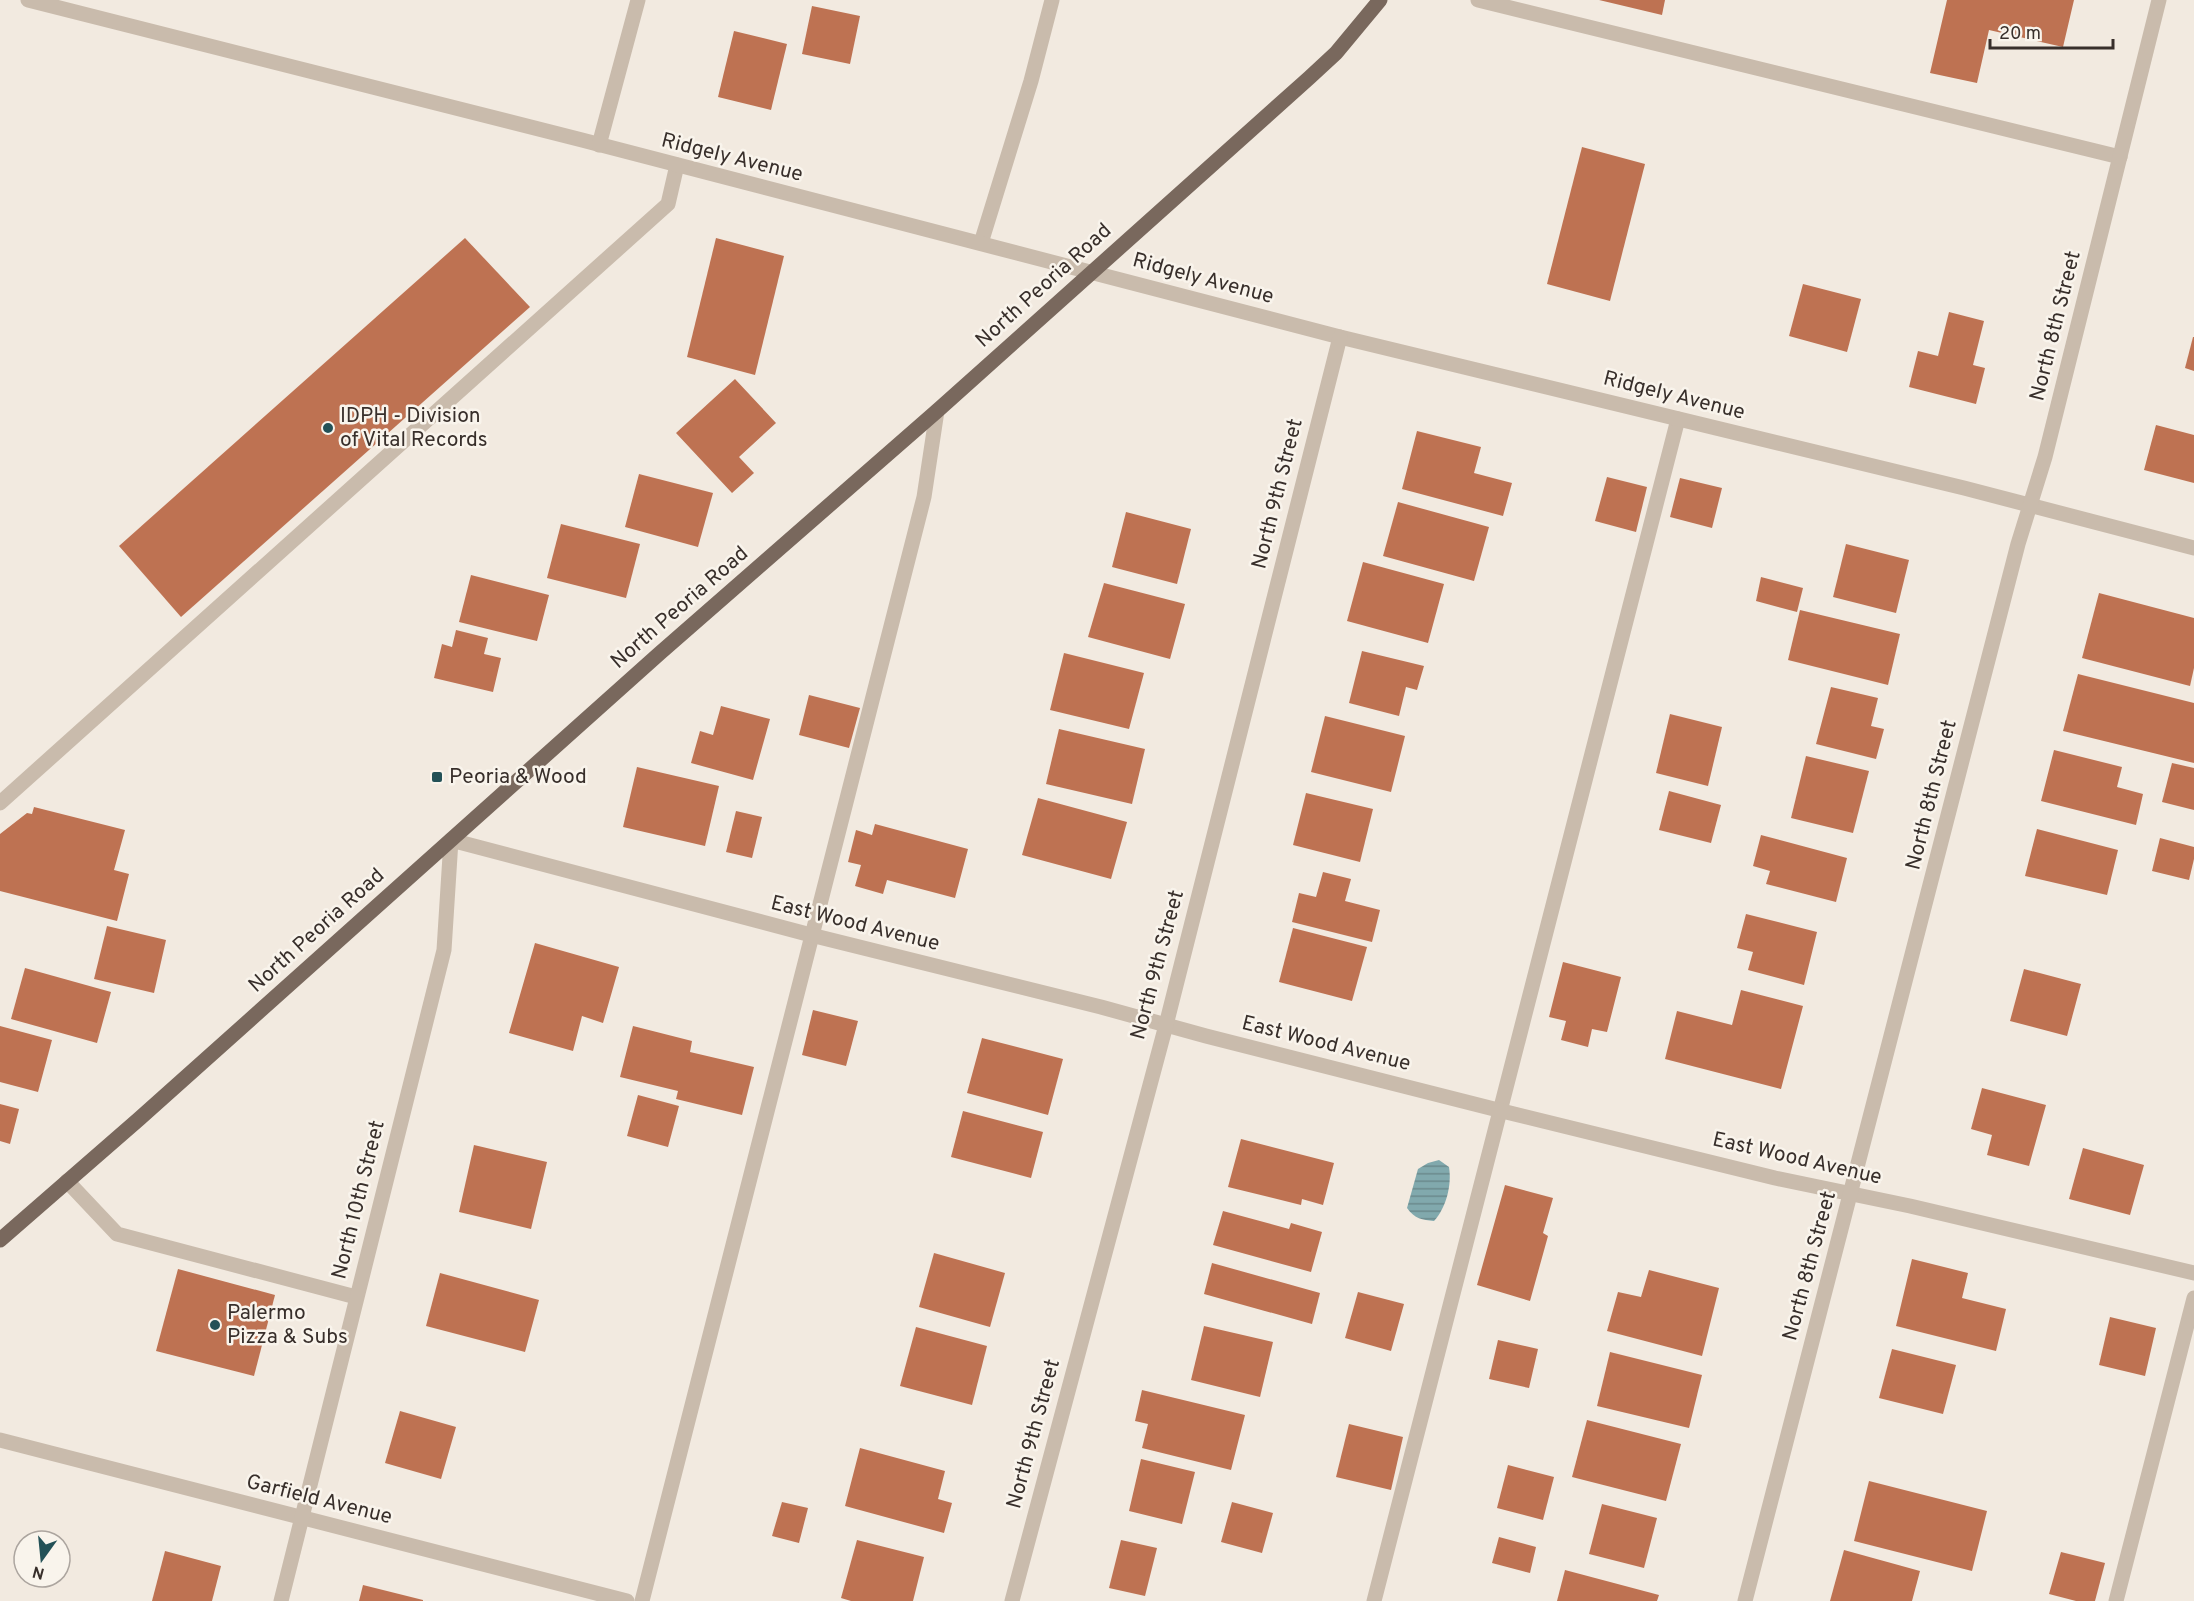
<svg xmlns="http://www.w3.org/2000/svg" width="2194" height="1601" viewBox="0 0 2194 1601" font-family="Overpass,sans-serif">
	<defs>
		<pattern id="water-rules" width="6" height="5" patternUnits="userSpaceOnUse" patternTransform="scale(1.5)"><rect width="6" height="5" fill="#81a9ad"/><path d="M0 2.5h6" fill="none" stroke="#6b8a8d"/></pattern>
	</defs>
	<rect width="100%" height="100%" fill="#f2eae0"/>
	<path fill="url(#water-rules)" d="M1439 1160 1449 1167C1452 1185 1446 1208 1434 1221 1422 1220 1415 1219 1407 1208L1418 1169 1428 1163Z"/>
	<g fill="#be7252">
		<polygon points="1599,0 1665,0 1662,15"/>
		<polygon points="1947,0 2074,0 2063,47 1989,30 1977,83 1930,73"/>
		<polygon points="812,6 860,16 850,64 802,54"/>
		<polygon points="734,31 787,44 771,110 718,97"/>
		<polygon points="1582,147 1645,164 1610,301 1547,284"/>
		<polygon points="465,238 530,307 181,617 119,546"/>
		<polygon points="716,238 784,256 755,375 687,357"/>
		<polygon points="1803,284 1861,299 1847,352 1789,336"/>
		<polygon points="1949,312 1984,321 1973,365 1985,368 1976,404 1909,387 1918,351 1938,356"/>
		<polygon points="2193,337 2194,337 2194,371 2185,368"/>
		<polygon points="735,379 776,423 739,457 754,473 732,493 676,433"/>
		<polygon points="2156,425 2194,435 2194,483 2144,470"/>
		<polygon points="1417,431 1481,447 1474,473 1512,483 1503,516 1402,489"/>
		<polygon points="639,474 713,493 698,547 625,527"/>
		<polygon points="1607,477 1647,487 1636,532 1595,521"/>
		<polygon points="1680,478 1722,488 1712,528 1670,517"/>
		<polygon points="1398,502 1489,527 1474,581 1383,556"/>
		<polygon points="1126,512 1191,529 1177,584 1112,567"/>
		<polygon points="561,524 640,544 626,598 547,578"/>
		<polygon points="1846,544 1909,560 1896,613 1833,597"/>
		<polygon points="1363,562 1444,584 1428,643 1347,621"/>
		<polygon points="471,575 549,595 537,641 459,622"/>
		<polygon points="1761,577 1803,588 1797,612 1756,601"/>
		<polygon points="1104,583 1185,604 1170,659 1088,637"/>
		<polygon points="2099,593 2194,618 2194,668 2190,686 2082,658"/>
		<polygon points="1800,610 1900,634 1888,685 1788,660"/>
		<polygon points="456,630 488,638 484,654 501,658 493,692 434,678 442,644 452,647"/>
		<polygon points="1362,651 1424,666 1417,690 1406,687 1399,716 1349,703"/>
		<polygon points="1064,653 1144,673 1129,729 1050,710"/>
		<polygon points="2078,674 2194,703 2194,763 2063,731"/>
		<polygon points="1831,687 1878,698 1871,726 1884,729 1876,759 1816,744"/>
		<polygon points="809,695 860,708 849,748 799,735"/>
		<polygon points="721,706 770,719 753,780 691,763 700,731 713,735"/>
		<polygon points="1670,714 1722,727 1708,786 1656,773"/>
		<polygon points="1325,716 1405,736 1391,792 1311,772"/>
		<polygon points="1059,729 1145,749 1132,804 1046,784"/>
		<polygon points="2054,750 2122,767 2117,787 2143,794 2136,825 2041,801"/>
		<polygon points="1806,756 1869,771 1853,833 1791,818"/>
		<polygon points="2172,763 2194,768 2194,810 2162,802"/>
		<polygon points="637,767 719,786 705,846 623,827"/>
		<polygon points="1669,791 1721,805 1711,843 1659,830"/>
		<polygon points="1306,793 1373,809 1360,862 1293,845"/>
		<polygon points="1038,798 1127,822 1111,879 1022,855"/>
		<polygon points="34,807 125,830 114,870 129,874 117,921 0,891 0,834 27,813 32,814"/>
		<polygon points="736,811 762,817 752,858 726,852"/>
		<polygon points="875,824 968,849 955,898 887,880 883,894 855,886 861,865 848,862 856,830 872,835"/>
		<polygon points="2037,829 2118,850 2107,895 2025,876"/>
		<polygon points="1761,835 1847,858 1836,902 1766,884 1770,871 1753,866"/>
		<polygon points="2160,838 2194,847 2194,859 2189,880 2152,871"/>
		<polygon points="1323,872 1351,879 1345,901 1380,910 1372,942 1292,922 1299,893 1316,897"/>
		<polygon points="1746,914 1817,932 1804,985 1748,970 1753,952 1737,948"/>
		<polygon points="107,926 166,940 154,993 94,979"/>
		<polygon points="1293,928 1367,947 1352,1001 1279,982"/>
		<polygon points="535,943 619,967 603,1023 582,1016 573,1051 509,1033"/>
		<polygon points="1563,962 1621,977 1607,1032 1592,1029 1588,1047 1561,1040 1566,1021 1549,1017"/>
		<polygon points="25,968 111,992 97,1043 11,1019"/>
		<polygon points="2024,969 2081,984 2067,1036 2010,1021"/>
		<polygon points="1741,990 1803,1006 1781,1089 1665,1059 1677,1011 1732,1025"/>
		<polygon points="813,1010 858,1021 846,1066 802,1055"/>
		<polygon points="0,1026 52,1040 38,1092 0,1082"/>
		<polygon points="633,1026 692,1041 690,1052 754,1067 742,1115 676,1099 678,1091 620,1077"/>
		<polygon points="982,1038 1063,1059 1048,1115 967,1093"/>
		<polygon points="1982,1088 2046,1105 2029,1166 1987,1155 1992,1135 1971,1129"/>
		<polygon points="638,1095 679,1106 668,1147 627,1136"/>
		<polygon points="0,1104 19,1109 10,1144 0,1141"/>
		<polygon points="963,1111 1043,1132 1031,1178 951,1157"/>
		<polygon points="1241,1139 1334,1163 1323,1205 1302,1199 1301,1205 1228,1187"/>
		<polygon points="474,1145 547,1162 531,1229 459,1212"/>
		<polygon points="2083,1148 2144,1165 2130,1215 2069,1199"/>
		<polygon points="1505,1185 1553,1198 1543,1233 1548,1236 1530,1301 1477,1285"/>
		<polygon points="1223,1211 1289,1229 1291,1223 1322,1232 1311,1272 1213,1245"/>
		<polygon points="934,1253 1005,1273 990,1327 919,1307"/>
		<polygon points="1912,1259 1968,1273 1962,1298 2006,1309 1996,1351 1896,1326"/>
		<polygon points="1212,1263 1320,1293 1312,1324 1204,1294"/>
		<polygon points="178,1269 275,1295 254,1376 156,1351"/>
		<polygon points="1649,1270 1719,1288 1702,1356 1607,1331 1618,1292 1641,1297"/>
		<polygon points="440,1273 539,1300 525,1352 426,1326"/>
		<polygon points="1358,1292 1404,1304 1391,1351 1345,1338"/>
		<polygon points="2110,1317 2156,1328 2145,1376 2099,1365"/>
		<polygon points="1204,1326 1273,1342 1260,1397 1191,1380"/>
		<polygon points="916,1327 987,1346 972,1405 900,1386"/>
		<polygon points="1498,1340 1538,1349 1529,1388 1489,1379"/>
		<polygon points="1892,1349 1956,1365 1943,1414 1879,1398"/>
		<polygon points="1610,1352 1702,1375 1689,1428 1597,1406"/>
		<polygon points="1142,1390 1245,1415 1231,1470 1142,1448 1148,1424 1135,1421"/>
		<polygon points="400,1411 456,1427 441,1479 385,1463"/>
		<polygon points="1587,1420 1681,1444 1666,1501 1572,1477"/>
		<polygon points="1349,1424 1403,1437 1391,1490 1336,1477"/>
		<polygon points="860,1448 945,1471 938,1499 952,1503 944,1533 845,1506"/>
		<polygon points="1141,1459 1195,1472 1182,1524 1129,1511"/>
		<polygon points="1508,1465 1554,1477 1543,1520 1497,1508"/>
		<polygon points="1869,1481 1987,1511 1972,1571 1854,1541"/>
		<polygon points="782,1502 808,1508 799,1543 772,1536"/>
		<polygon points="1232,1502 1273,1513 1262,1553 1221,1542"/>
		<polygon points="1602,1504 1657,1518 1644,1568 1589,1554"/>
		<polygon points="1499,1537 1536,1547 1530,1573 1492,1563"/>
		<polygon points="857,1540 924,1557 913,1601 851,1601 841,1598"/>
		<polygon points="1121,1540 1157,1548 1145,1596 1109,1588"/>
		<polygon points="1844,1550 1920,1571 1912,1601 1830,1601"/>
		<polygon points="165,1551 221,1566 212,1601 152,1601"/>
		<polygon points="2061,1552 2105,1563 2095,1601 2076,1601 2049,1594"/>
		<polygon points="1565,1570 1659,1595 1657,1601 1557,1601"/>
		<polygon points="363,1585 423,1600 423,1601 359,1601"/>
	</g>
	<g fill="none" stroke-linecap="round" stroke-linejoin="round">
		<g stroke="#c9bbac" stroke-width="15">
			<polyline points="1478,0 2120,157"/>
			<polyline points="981,243 1031,81 1052,0"/>
			<polyline points="0,803 668,204 677,165"/>
			<polyline points="67,1181 117,1234 356,1297"/>
			<polyline points="642,1601 924,497 937,411"/>
			<polyline points="1374,1601 1678,419"/>
			<polyline points="2116,1601 2194,1298"/>
		</g>
		<g stroke="#c9bbac" stroke-width="15">
			<polyline points="28,0 582,140 1340,337 1964,488 2194,548"/>
			<polyline points="599,145 638,0"/>
			<polyline points="0,1440 627,1601"/>
			<polyline points="281,1601 444,950 451,840 811,935 1101,1007 1206,1036 1502,1111 1775,1178 1910,1206 2194,1273"/>
			<polyline points="1012,1601 1166,1025 1340,337"/>
			<polyline points="1745,1601 2018,544 2045,457 2159,0"/>
		</g>
		<polyline stroke="#79685d" stroke-width="15" points="0,1240 139,1119 660,653 937,411 1309,78 1336,53 1380,0"/>
	</g>
	<g fill="#235157" stroke="#f9f4ec" stroke-width="2">
		<circle cx="328" cy="428" r="6"/>
		<rect x="431" y="771" width="12" height="12" rx="3"/>
		<circle cx="215" cy="1325" r="6"/>
	</g>
	<g text-anchor="middle" dominant-baseline="central" stroke-width="5" stroke-linejoin="round" paint-order="stroke">
		<g font-size="21" fill="#382f2b" stroke="#f9f4ec">
			<text transform="translate(732 158) rotate(14)">Ridgely Avenue</text>
			<text transform="translate(1203 279) rotate(15)">Ridgely Avenue</text>
			<text transform="translate(1044 286) rotate(-42)">North Peoria Road</text>
			<text transform="translate(2056 326) rotate(-76)">North 8th Street</text>
			<text transform="translate(1674 396) rotate(14)">Ridgely Avenue</text>
			<text transform="translate(1278 494) rotate(-76)">North 9th Street</text>
			<text transform="translate(680 608) rotate(-41)">North Peoria Road</text>
			<text transform="translate(1932 795) rotate(-76)">North 8th Street</text>
			<text transform="translate(855 924) rotate(14)">East Wood Avenue</text>
			<text transform="translate(317 931) rotate(-42)">North Peoria Road</text>
			<text transform="translate(1158 965) rotate(-75)">North 9th Street</text>
			<text transform="translate(1326 1044) rotate(14)">East Wood Avenue</text>
			<text transform="translate(1797 1159) rotate(13)">East Wood Avenue</text>
			<text transform="translate(359 1200) rotate(-76)">North 10th Street</text>
			<text transform="translate(1810 1266) rotate(-75)">North 8th Street</text>
			<text transform="translate(1034 1434) rotate(-75)">North 9th Street</text>
			<text transform="translate(319 1500) rotate(14)">Garfield Avenue</text>
		</g>
		<g font-size="21" fill="#382f2b" stroke="#f9f4ec" text-anchor="start">
			<text x="340" y="416">IDPH - Division<tspan x="340" dy="24">of Vital Records</tspan></text>
			<text x="449" y="777">Peoria &amp; Wood</text>
			<text x="227" y="1313">Palermo<tspan x="227" dy="24">Pizza &amp; Subs</tspan></text>
		</g>
	</g>
	<g transform="translate(42 1559) rotate(195)"><circle r="28" fill="#f9f4ec" stroke="#aca59f" stroke-width="1.5"/>
	<path d="M0-4.5L10 22L0 15L-10 22Z" fill="#235157"/>
	<text y="-9" font-size="16" font-weight="bold" text-anchor="middle" fill="#382f2b">N</text>
	</g>
	<path d="M1990 39v9h123v-9" fill="none" stroke="#382f2b" stroke-width="3"/>
	<text x="1999" y="39" font-size="18" fill="#382f2b" stroke="#f9f4ec" stroke-width="4.5" paint-order="stroke">20 m</text>
</svg>
